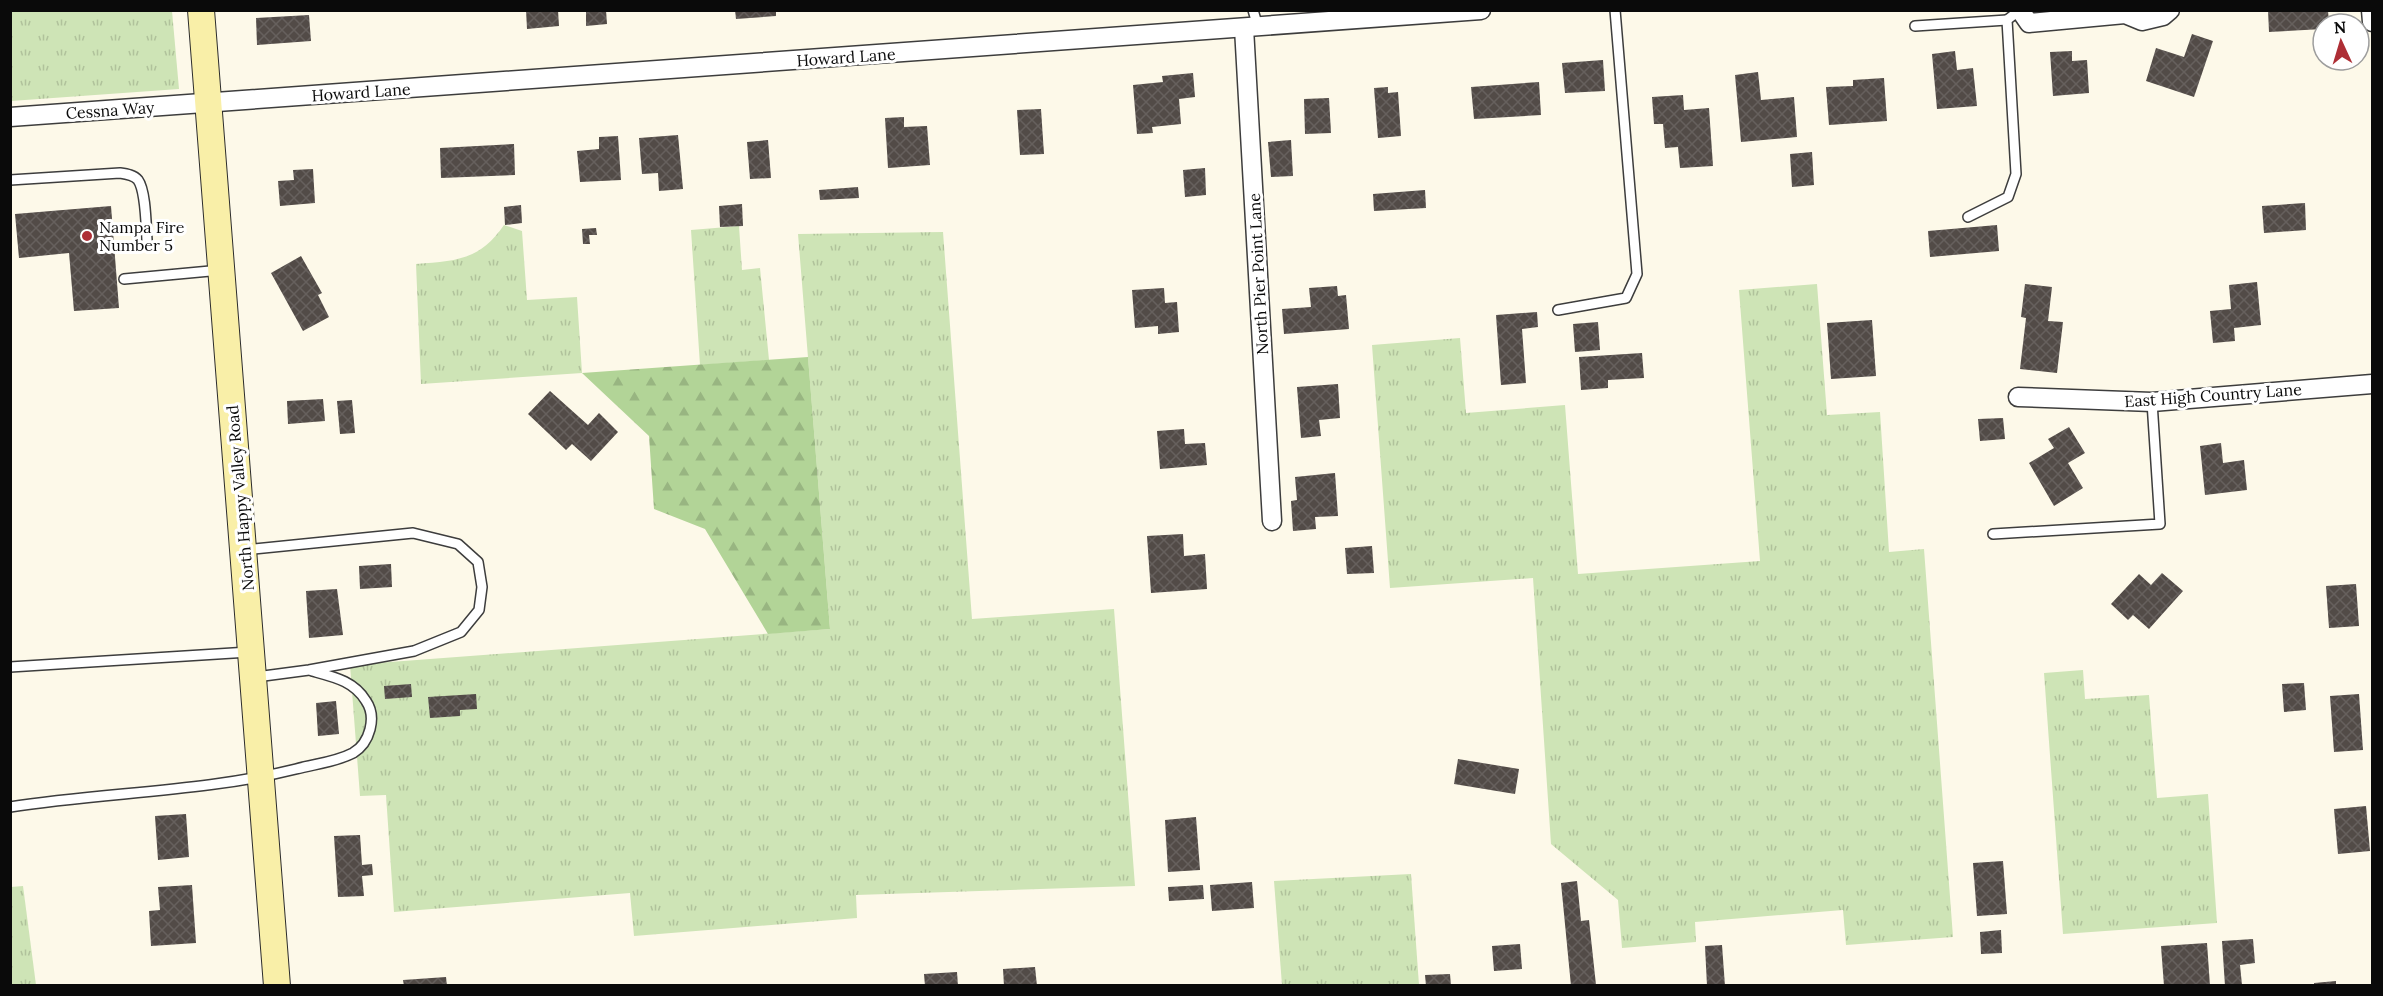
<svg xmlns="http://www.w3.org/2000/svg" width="2383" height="996" viewBox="0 0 2383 996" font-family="Lora,serif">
	<defs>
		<pattern id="grass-tufts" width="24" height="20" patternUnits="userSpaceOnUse" patternTransform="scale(1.5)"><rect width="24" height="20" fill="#cee4b6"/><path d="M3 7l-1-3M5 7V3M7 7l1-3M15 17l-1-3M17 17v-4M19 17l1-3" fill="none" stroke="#b0c29b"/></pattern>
		<pattern id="forest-firs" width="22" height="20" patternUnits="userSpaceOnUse" patternTransform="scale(1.5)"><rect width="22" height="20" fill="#b2d497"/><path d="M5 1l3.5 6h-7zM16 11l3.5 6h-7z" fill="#98b581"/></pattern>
		<pattern id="building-cross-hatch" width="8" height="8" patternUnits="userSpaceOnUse" patternTransform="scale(1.5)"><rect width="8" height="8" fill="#524b47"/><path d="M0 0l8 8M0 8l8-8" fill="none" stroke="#66605d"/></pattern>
	</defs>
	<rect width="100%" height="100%" fill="#fdf9e9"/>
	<g fill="url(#grass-tufts)">
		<polygon points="11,10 172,11 179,89 11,101"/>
		<path d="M504 225 522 231 527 300 577 297 582 373 421 384 416 264C456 261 480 260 504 225Z"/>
		<polygon points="739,226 742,270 760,268 769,360 700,365 691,230"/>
		<polygon points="943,232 972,619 1114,609 1135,886 856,895 857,918 634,936 630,893 394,912 386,795 360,796 350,665 830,629 798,234"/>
		<polygon points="1817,284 1827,415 1880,412 1889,552 1924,549 1953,937 1846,945 1843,910 1695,922 1696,942 1622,948 1618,900 1551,844 1533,578 1390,588 1372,345 1460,338 1466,413 1565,405 1578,574 1760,561 1739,290"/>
		<polygon points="2083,670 2085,699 2149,695 2157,798 2208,794 2217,923 2063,934 2044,673"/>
		<polygon points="1411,874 1419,985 1282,985 1274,881"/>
		<polygon points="23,886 36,985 11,985 11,887"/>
	</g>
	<polygon fill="url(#forest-firs)" points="808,357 830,629 768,634 705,529 654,509 649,436 582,373"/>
	<g fill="url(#building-cross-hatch)">
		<polygon points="526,10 558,10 559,26 527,29"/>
		<polygon points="586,10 606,10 607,24 586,26"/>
		<polygon points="735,10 776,10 776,16 736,19"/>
		<polygon points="2268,10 2328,10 2329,24 2323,24 2323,29 2269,32"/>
		<polygon points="309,15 311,41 257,45 256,18"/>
		<polygon points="2192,34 2213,41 2194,97 2146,81 2156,48 2184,57"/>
		<polygon points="1955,51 1957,70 1973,68 1977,106 1937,109 1932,54"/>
		<polygon points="2072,51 2072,61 2087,60 2089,93 2053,96 2050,52"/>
		<polygon points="1603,60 1605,91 1565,93 1562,63"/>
		<polygon points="1758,72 1761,100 1794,97 1797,137 1741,142 1735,75"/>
		<polygon points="1193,73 1195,97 1179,99 1181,124 1152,127 1153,133 1137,134 1133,85 1163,82 1162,76"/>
		<polygon points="1884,78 1887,121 1829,125 1826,87 1853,86 1853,80"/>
		<polygon points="1539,82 1541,115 1474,119 1471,87"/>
		<polygon points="1388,87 1388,93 1398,92 1401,136 1378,138 1374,88"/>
		<polygon points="1683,95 1684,110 1709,108 1713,166 1680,168 1678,147 1665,148 1663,124 1654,124 1652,97"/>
		<polygon points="1329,98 1331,133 1305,134 1304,99"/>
		<polygon points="1041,109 1044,154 1020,155 1017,110"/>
		<polygon points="904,117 904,127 927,126 930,165 888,168 885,118"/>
		<polygon points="678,135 683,189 659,191 658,173 642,174 639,138"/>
		<polygon points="618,136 621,180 580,182 577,151 599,149 599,137"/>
		<polygon points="768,140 771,178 750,179 747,142"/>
		<polygon points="1291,140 1293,176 1271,177 1268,142"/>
		<polygon points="514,144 515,175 441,178 440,148"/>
		<polygon points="1812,152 1814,185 1792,187 1790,154"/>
		<polygon points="1205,168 1206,195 1185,197 1183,170"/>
		<polygon points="313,169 315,203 280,206 278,181 294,180 293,170"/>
		<polygon points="858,187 859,198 820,200 819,190"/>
		<polygon points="1425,190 1426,208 1374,211 1373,194"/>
		<polygon points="2305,203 2306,230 2264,233 2262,206"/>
		<polygon points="742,204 743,226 720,227 719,206"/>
		<polygon points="521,205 522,223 505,225 504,207"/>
		<polygon points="111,206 119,308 74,311 69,253 19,258 15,214"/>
		<polygon points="1997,225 1999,251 1930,257 1928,231"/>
		<polygon points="596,228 597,235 589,235 590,244 583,244 582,229"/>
		<polygon points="301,256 322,293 318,295 329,317 303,331 271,273"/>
		<polygon points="2257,282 2261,325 2234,328 2235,341 2213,343 2210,311 2231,309 2229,285"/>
		<polygon points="2025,284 2052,287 2048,321 2063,322 2057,373 2020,369 2026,318 2021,317"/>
		<polygon points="1337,286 1338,296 1346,295 1349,329 1284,334 1282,309 1311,307 1309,288"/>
		<polygon points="1164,288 1165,303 1177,302 1179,332 1158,334 1158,326 1135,328 1132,290"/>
		<polygon points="1537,312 1538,327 1522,329 1526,383 1501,385 1496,315"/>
		<polygon points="1872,320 1876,376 1831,379 1827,323"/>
		<polygon points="1598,322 1600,350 1575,352 1573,324"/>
		<polygon points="1642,353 1644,378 1608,380 1608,388 1581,390 1579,357"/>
		<polygon points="1338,384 1340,418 1319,420 1321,436 1301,438 1297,387"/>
		<polygon points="550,391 588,425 599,413 618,432 591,461 572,444 566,450 528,414"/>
		<polygon points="323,399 325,421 288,424 287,401"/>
		<polygon points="352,400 355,433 340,434 337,401"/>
		<polygon points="2003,418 2005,439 1980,441 1978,419"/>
		<polygon points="2069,427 2085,453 2068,463 2083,488 2054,506 2029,463 2054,448 2048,439"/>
		<polygon points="1184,429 1185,444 1205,443 1207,465 1160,469 1157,431"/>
		<polygon points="2221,443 2223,463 2244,460 2247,490 2205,495 2200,446"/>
		<polygon points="1335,473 1338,516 1315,517 1316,529 1293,531 1291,501 1297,500 1295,477"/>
		<polygon points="1183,534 1184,556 1205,554 1207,589 1151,593 1147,536"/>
		<polygon points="1372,546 1374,573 1347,574 1345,548"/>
		<polygon points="391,564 392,587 360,589 359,566"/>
		<polygon points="2162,573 2183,591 2149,629 2133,615 2128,620 2111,604 2139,574 2151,585"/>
		<polygon points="2356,584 2359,626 2329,628 2326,586"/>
		<polygon points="337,589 343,635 309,638 306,591"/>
		<polygon points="2304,683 2306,710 2284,712 2282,684"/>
		<polygon points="411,684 412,697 385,699 384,686"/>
		<polygon points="476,694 477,709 460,710 460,716 430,718 428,697"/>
		<polygon points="2359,694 2363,750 2334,752 2330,696"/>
		<polygon points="336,701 339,734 318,736 316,703"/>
		<polygon points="1458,759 1519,769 1515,794 1454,784"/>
		<polygon points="2366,806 2370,851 2338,854 2334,809"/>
		<polygon points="186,814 189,857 158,860 155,816"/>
		<polygon points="1196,817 1200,870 1168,872 1165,820"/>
		<polygon points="360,835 362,865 372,864 373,875 362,876 364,896 338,897 334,836"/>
		<polygon points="2003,861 2007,914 1977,916 1973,863"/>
		<polygon points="1577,881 1581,921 1589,920 1596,985 1571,986 1561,883"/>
		<polygon points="1252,882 1254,908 1212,911 1210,885"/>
		<polygon points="192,885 196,943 151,946 149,911 160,910 158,887"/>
		<polygon points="1203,885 1204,899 1169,901 1168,887"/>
		<polygon points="2001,930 2002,953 1981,954 1980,932"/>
		<polygon points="2253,939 2255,963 2240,965 2242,985 2225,986 2222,941"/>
		<polygon points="2207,943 2210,986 2164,986 2161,946"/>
		<polygon points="1520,944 1522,969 1494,971 1492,946"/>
		<polygon points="1722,945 1725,986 1707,986 1705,946"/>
		<polygon points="1035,967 1037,986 1004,986 1003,969"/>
		<polygon points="957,972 958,986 925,986 924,974"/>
		<polygon points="1450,974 1451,986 1426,986 1425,975"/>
		<polygon points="446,977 447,986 404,986 403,980"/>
		<polygon points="2336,981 2336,986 2314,986 2314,983"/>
	</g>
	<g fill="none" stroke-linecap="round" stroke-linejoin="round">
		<defs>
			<g id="lane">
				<polyline points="1253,10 1258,27"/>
				<polyline points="1915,26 2007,20"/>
				<path d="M10 180 120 173C127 174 134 175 138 180 146 191 146 226 147 240"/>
				<polyline points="1968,217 2008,197 2016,174 2007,20 2020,10"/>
				<polyline points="124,279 221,270"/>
				<polyline points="1558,310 1626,298 1637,274 1615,10"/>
				<polyline points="1993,534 2160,524 2152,402"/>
				<polyline points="244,550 413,533 458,544 478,562 482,587 479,610 461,632 414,651 309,670 256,677"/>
				<polyline points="10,667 249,652"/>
				<path d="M10 807C105 792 204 792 296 769 315 764 336 762 353 753 370 743 377 717 366 701 354 681 334 677 312 671"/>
			</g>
			<g id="street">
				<polyline points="2020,10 2029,23 2125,14 2142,21 2163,16 2170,10"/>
				<polyline points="2371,10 2372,22"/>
				<polyline points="1244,28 1272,521"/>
				<polyline points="10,117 1481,10"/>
				<polyline points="2018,397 2152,402 2372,384"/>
			</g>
			<polyline id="secondary" points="201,10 277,986"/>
		</defs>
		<use href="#lane" stroke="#3d3d3d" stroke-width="12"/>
		<use href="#street" stroke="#3d3d3d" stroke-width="21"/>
		<use href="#secondary" stroke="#2c2c2c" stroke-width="28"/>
		<use href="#lane" stroke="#fff" stroke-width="9"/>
		<use href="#street" stroke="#fff" stroke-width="18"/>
		<use href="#secondary" stroke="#f9efa8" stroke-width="26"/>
	</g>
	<circle fill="#ae2e35" stroke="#fff" stroke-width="2" cx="87" cy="236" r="6"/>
	<g text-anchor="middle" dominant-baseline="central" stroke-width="6" stroke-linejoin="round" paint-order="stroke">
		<g font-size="16" fill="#0a0a0a" stroke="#fff">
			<text transform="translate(846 57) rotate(-4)">Howard Lane</text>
			<text transform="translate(361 92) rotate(-4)">Howard Lane</text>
			<text transform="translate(110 110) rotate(-4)">Cessna Way</text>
			<text transform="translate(1258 274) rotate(-93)">North Pier Point Lane</text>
			<text transform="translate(2213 395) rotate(-4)">East High Country Lane</text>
			<text transform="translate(240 498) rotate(-95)">North Happy Valley Road</text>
		</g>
		<g font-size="16" fill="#0a0a0a" stroke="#fff" text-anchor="start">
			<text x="99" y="227">Nampa Fire<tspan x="99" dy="18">Number 5</tspan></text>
		</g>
	</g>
	<rect width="2383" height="996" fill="none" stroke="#0a0a0a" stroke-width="24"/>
	<g transform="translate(2341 42) rotate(356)"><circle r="28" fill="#ffffff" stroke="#9d9d9d" stroke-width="1.5"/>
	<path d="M0-4.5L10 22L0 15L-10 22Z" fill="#ae2e35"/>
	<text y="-9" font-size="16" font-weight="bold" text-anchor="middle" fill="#0a0a0a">N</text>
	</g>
</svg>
